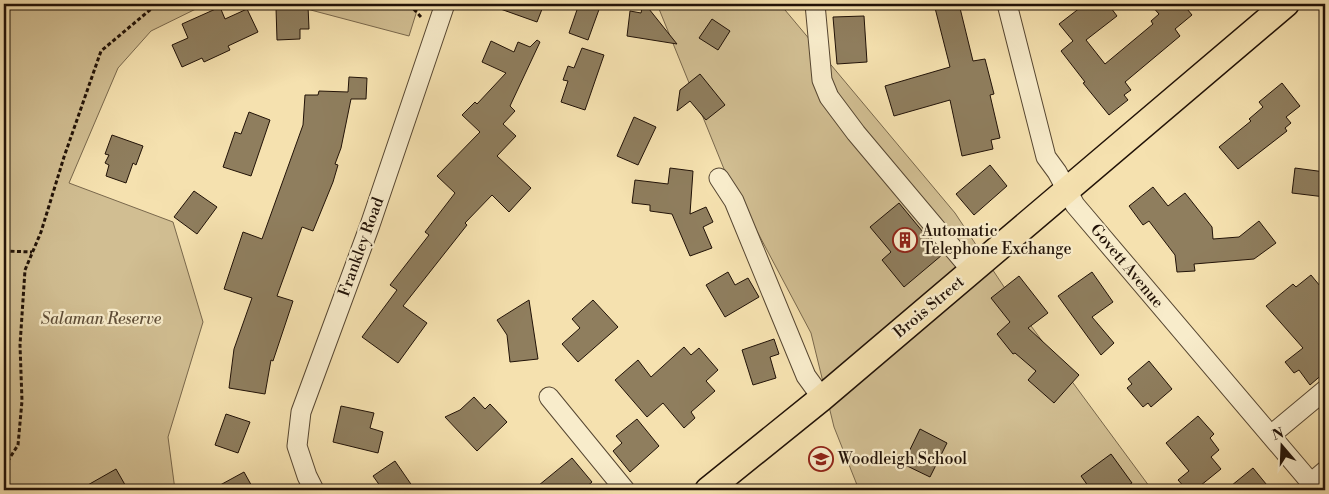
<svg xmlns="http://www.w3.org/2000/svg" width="1329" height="494" viewBox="0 0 1329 494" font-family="'Libre Bodoni',serif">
	<rect width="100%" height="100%" fill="#f5e1af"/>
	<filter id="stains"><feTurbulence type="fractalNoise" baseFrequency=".004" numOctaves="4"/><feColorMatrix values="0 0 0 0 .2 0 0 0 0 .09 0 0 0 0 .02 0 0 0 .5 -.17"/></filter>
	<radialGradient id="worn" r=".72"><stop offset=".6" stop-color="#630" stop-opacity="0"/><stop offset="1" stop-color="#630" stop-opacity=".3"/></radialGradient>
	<g fill="#d1be92" stroke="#79684c">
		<polygon points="4,4 206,4 151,31 118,68 69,183 173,222 203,322 168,437 175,490 4,490"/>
		<polygon points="288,4 419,4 409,36"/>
		<polygon points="657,4 780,4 955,213 1020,311 1152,490 859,490 834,427 811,333 724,169"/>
	</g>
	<g fill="#8f7e5e" stroke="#211207">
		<polygon points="493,4 544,4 537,22 492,6"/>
		<polygon points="579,4 601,4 588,40 569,33"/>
		<polygon points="643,4 645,4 677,44 627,36 630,11 641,13"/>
		<polygon points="934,4 959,4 973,61 985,59 994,94 990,95 1000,138 991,140 993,149 962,156 950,100 894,116 885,86 950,67"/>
		<polygon points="1085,4 1108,4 1117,16 1086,40 1105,64 1153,24 1151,21 1159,14 1150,4 1183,4 1192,15 1175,29 1180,36 1125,82 1131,90 1124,95 1128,100 1109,115 1083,83 1085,82 1061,51 1073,41 1059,24"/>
		<polygon points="308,6 309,29 300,29 300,39 277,40 276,8"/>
		<polygon points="220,7 225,19 247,9 258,32 228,46 230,50 204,62 202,58 182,67 172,45 188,38 182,24"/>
		<polygon points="864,16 867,62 837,64 833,17"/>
		<polygon points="712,19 730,31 718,50 699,38"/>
		<polygon points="537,40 540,42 510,106 515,111 503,124 516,136 497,156 531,188 509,212 492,195 465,223 467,225 403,306 427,323 398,363 362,337 397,290 390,285 429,235 425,232 455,193 437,176 480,132 462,115 475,102 477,104 506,73 482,62 491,41 514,52 518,42 530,47"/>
		<polygon points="582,48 604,55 585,110 561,102 568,81 563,80 568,66 574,68"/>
		<polygon points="700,74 725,105 706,120 690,101 677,111 680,90"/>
		<polygon points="349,77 367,78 366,99 351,99 341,148 335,164 338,165 333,182 313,231 302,227 277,296 293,301 273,361 271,360 265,394 229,388 234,349 252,298 224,289 243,232 262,239 303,125 305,95 318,95 319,91 348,92"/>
		<polygon points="1282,83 1300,106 1286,117 1291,123 1285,128 1287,131 1238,169 1219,147 1251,121 1249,119 1263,107 1259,102"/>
		<polygon points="249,112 270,120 251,176 223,167 235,132 241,134"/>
		<polygon points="634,117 656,127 638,165 617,156"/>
		<polygon points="112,135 143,146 136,165 133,163 126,183 106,176 109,165 105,163 109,155 105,154"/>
		<polygon points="990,165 1007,186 974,215 956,194"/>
		<polygon points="670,168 693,171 690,214 706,207 713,222 703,227 712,248 690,256 672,214 650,211 650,205 632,203 635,180 668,184"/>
		<polygon points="1295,168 1325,172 1325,197 1292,193"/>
		<polygon points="1153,187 1168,206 1185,193 1212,227 1213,239 1239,237 1259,221 1276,243 1254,259 1194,264 1195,271 1177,272 1175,255 1149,221 1143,225 1129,206"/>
		<polygon points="194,191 217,207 197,234 174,217"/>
		<polygon points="899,203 942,255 904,287 882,260 891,252 870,227"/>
		<polygon points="728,272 735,285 748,278 759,297 725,317 706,285"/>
		<polygon points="1092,272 1113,302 1092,317 1114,343 1101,355 1058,296"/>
		<polygon points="1311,275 1325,292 1325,372 1310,385 1299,370 1294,373 1285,362 1303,348 1266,306 1293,284 1296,287"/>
		<polygon points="1019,276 1048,313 1028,328 1079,375 1054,403 1028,380 1036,371 1015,353 1013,354 997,334 1010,322 991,298"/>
		<polygon points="529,300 538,359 510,362 507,335 497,320"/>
		<polygon points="593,300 618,327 578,362 562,344 580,328 572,319"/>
		<polygon points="774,339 779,354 770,357 776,378 753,385 742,350"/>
		<polygon points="684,347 691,355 699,348 718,370 706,381 715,391 691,412 695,418 684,428 663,403 647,417 615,380 638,360 651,377"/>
		<polygon points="1149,361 1172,389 1151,407 1148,403 1143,407 1127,388 1132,384 1128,379"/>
		<polygon points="474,397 485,409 490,404 507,422 477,451 445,417 460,410"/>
		<polygon points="341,406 374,413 370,428 383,432 378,453 333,442"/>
		<polygon points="226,414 250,422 238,453 215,445"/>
		<polygon points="1198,416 1214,434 1210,438 1219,450 1211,457 1221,469 1195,490 1187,490 1178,480 1189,471 1166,443"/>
		<polygon points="637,419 659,446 630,472 613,451 622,443 616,436"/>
		<polygon points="920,429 947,443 930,477 903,464"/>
		<polygon points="1111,454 1132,483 1121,490 1091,490 1081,476"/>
		<polygon points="572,458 592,482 583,490 533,490"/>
		<polygon points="395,461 415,490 383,490 373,476"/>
		<polygon points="1253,468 1271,490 1226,490"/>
		<polygon points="116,469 128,490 79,490"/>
		<polygon points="244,472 254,490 211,490"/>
	</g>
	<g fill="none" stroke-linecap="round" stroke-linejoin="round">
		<defs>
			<g id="minor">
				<polyline points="815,4 822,80 829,97 856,133 972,271"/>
				<polyline points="1007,4 1046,157 1057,172 1075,205 1317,490"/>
				<polyline points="719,178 734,201 806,376 822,398"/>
				<polyline points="549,397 625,490"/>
				<polyline points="1271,435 1325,390"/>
				<polyline points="1311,483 1325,471"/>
				<polyline points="314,490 307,476 297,446 301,412 370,225 445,4"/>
			</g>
			<polyline id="major" points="708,490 822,398 1286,4"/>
		</defs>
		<use href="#minor" stroke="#564631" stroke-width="21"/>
		<use href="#major" stroke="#211207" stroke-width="28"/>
		<g stroke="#211207" stroke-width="3" stroke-dasharray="4 2.5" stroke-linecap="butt">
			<polyline points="412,4 411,6 421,17"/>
			<polyline points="4,251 32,252"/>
			<polyline points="4,467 18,445 22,401 20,345 25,270 41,232 64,157 101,51 157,4"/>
		</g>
		<use href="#minor" stroke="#f8eccb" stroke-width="19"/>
		<use href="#major" stroke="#f5e1af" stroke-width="25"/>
	</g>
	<defs>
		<symbol id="building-ring" viewBox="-11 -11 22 22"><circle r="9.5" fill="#f8eccb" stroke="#8f2418" stroke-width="1.5"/><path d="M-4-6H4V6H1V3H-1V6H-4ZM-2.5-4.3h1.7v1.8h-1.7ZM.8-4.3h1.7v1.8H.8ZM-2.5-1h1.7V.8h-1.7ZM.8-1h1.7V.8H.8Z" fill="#8f2418"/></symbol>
		<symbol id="school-ring" viewBox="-11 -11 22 22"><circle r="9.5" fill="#f8eccb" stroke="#8f2418" stroke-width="1.5"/><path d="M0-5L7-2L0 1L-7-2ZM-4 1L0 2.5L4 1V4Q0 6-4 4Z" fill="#8f2418"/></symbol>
	</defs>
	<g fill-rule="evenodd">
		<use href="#building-ring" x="891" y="226" width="28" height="28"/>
		<use href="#school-ring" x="807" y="445" width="28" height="28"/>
	</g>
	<g text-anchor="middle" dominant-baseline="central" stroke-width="4.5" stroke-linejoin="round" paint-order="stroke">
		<g font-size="16" fill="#211207" stroke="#f8eccb" text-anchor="start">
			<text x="922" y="231">Automatic<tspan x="922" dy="18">Telephone Exchange</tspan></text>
			<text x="838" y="459">Woodleigh School</text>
		</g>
		<g font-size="16" fill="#211207" stroke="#f8eccb">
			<text transform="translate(361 247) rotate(-70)">Frankley Road</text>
			<text transform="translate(1127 266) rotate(50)">Govett Avenue</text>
			<text transform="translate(929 307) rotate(-40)">Brois Street</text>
		</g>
		<g font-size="16" font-style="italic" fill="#5f4e38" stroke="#f8eccb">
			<text x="101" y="319">Salaman Reserve</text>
		</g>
	</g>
	<rect width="1329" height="494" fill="none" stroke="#f5e1af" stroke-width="20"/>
	<rect x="5" y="5" width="1319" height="484" fill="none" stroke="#211207" stroke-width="2.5"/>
	<rect x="10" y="10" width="1309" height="474" fill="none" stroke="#211207"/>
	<g transform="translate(1282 446) rotate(341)" stroke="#f8eccb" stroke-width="4" paint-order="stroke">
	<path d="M0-4L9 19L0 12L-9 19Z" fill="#211207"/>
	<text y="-8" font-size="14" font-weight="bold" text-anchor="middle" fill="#211207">N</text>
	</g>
	<rect width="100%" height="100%" filter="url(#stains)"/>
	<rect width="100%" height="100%" fill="url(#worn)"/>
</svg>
